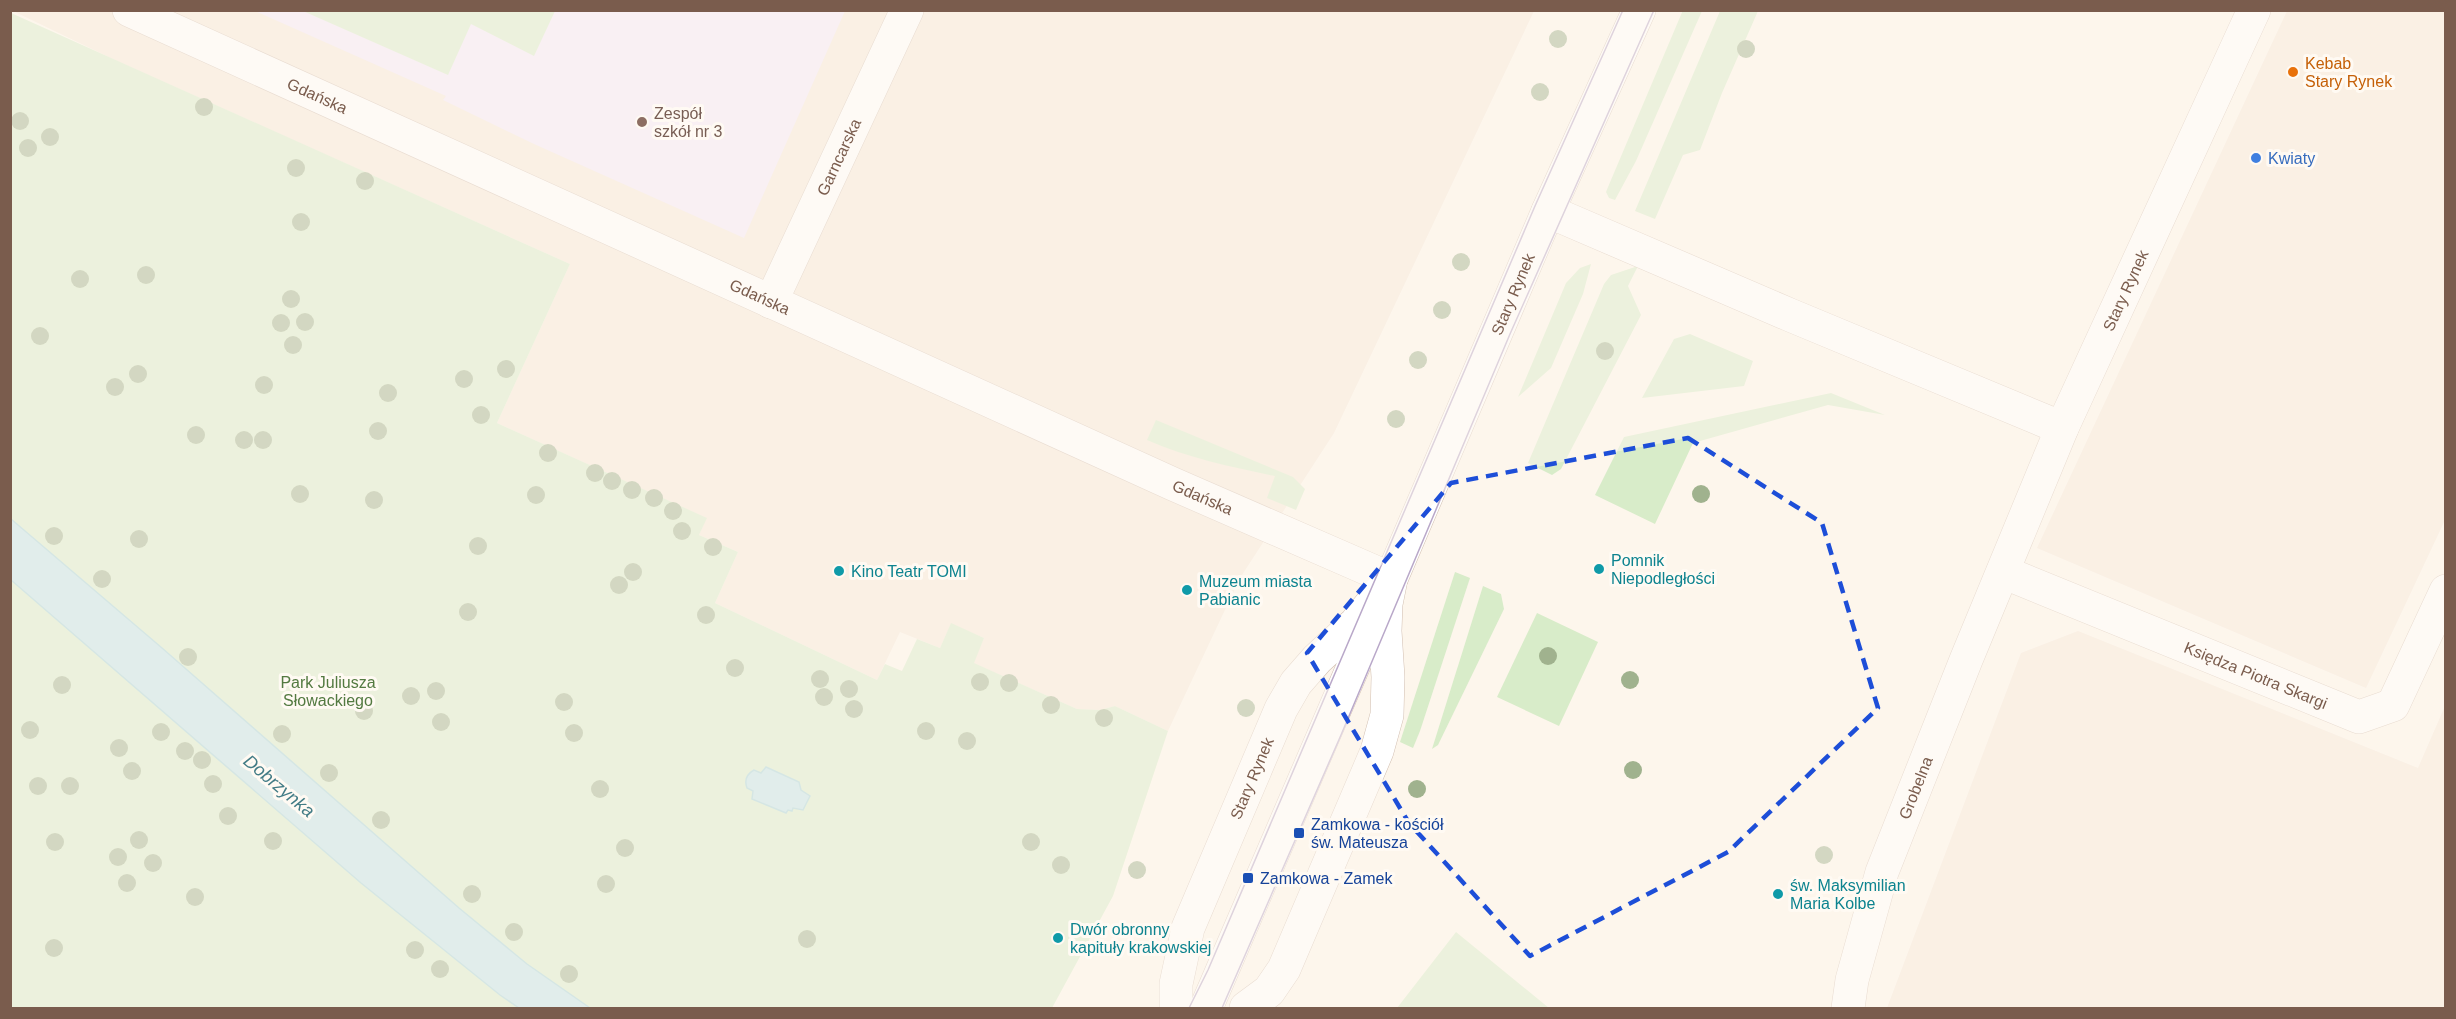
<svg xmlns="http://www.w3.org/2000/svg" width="2456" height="1019" viewBox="0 0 2456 1019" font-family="Arial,sans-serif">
	<rect width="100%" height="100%" fill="#fdf6ec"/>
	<g fill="#f5e8da">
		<polygon points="11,10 1534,11 1334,433 1240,578 1168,731 1115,706 1100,710 1077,709 973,663 984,638 951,624 940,648 900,632 877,680 715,603 738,552 699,535 706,518 497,423 570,264 117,61"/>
		<polygon points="2287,11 2445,11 2445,520 2366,688 2037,548"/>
		<polygon points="2078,631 2418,768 2445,706 2445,1008 1887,1008 2021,653"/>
	</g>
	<polygon fill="#f3e8fa" points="255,11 845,11 744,238 534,144 443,100 446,96"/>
	<g fill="#d8ecc9">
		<polygon points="1683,10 1702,11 1636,161 1615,200 1609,198 1606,192 1608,187"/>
		<polygon points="303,11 555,11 534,56 471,24 448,75"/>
		<polygon points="1720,11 1758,11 1722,93 1700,150 1683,155 1655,219 1635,211"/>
		<polygon points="11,13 570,264 497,423 707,518 699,535 738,552 715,603 877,680 885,664 902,671 917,639 940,648 951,623 984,638 974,663 1077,709 1100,710 1115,706 1168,731 1113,896 1052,1008 11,1008"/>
		<polygon points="1591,264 1583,294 1551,368 1518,397 1566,283 1580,268"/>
		<polygon points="1638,266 1628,286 1641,315 1561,469 1552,475 1528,463 1604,284 1611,275"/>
		<polygon points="1690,334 1753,361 1744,386 1642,398 1674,339"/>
		<polygon points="1831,393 1885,415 1828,405 1693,443 1655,524 1595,495 1624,437"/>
		<path d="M1156 420 1293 477 1305 489 1296 510 1267 498 1275 476C1231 467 1188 458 1147 440Z"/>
		<polygon points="1455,572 1470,578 1420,731 1413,748 1400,742"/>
		<polygon points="1483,586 1501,594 1504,609 1438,745 1432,749"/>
		<polygon points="1537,613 1598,642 1559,726 1497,697"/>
		<polygon points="1456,932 1549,1008 1397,1008"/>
	</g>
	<g fill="#bfe3e8" stroke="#a5d3da" stroke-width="1.5">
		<polygon points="11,519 162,648 459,908 527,964 590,1008 519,1008 500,995 361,883 11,580"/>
		<path d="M766 767 799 782 801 790 810 796 803 810 793 808 792 811 788 810 786 813 752 799 753 791 747 788C744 780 747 774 754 770L761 773Z"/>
	</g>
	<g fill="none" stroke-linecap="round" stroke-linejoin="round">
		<defs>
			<g id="minor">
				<path id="s1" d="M129 10 1173 484 1391 579"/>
				<polyline points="1548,211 1790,315 2062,428"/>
				<path id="s2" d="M771 302 907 10"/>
				<path id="s3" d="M2003 572 2359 717 2393 705 2446 591"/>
				<path id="s4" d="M1176 1008V984L1188 928 1281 709 1296 683 1317 659 1356 623 1390 581"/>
				<polyline points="1206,1008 1378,609"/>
				<path id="s5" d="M1246 1008 1269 991 1284 969 1377 751 1387 715 1388 677 1385 631 1386 604 1391 579 1548 211 1639 10"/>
				<path id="s6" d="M1848 1008 1852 980 1882 872 1966 660 2062 428 2254 10"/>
			</g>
		</defs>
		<use href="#minor" stroke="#d1beb0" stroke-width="34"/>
		<use href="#minor" stroke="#fff" stroke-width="33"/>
		<g stroke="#b9a8c9" stroke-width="1.5">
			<polyline points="1189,1008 1208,970 1535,206 1623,10"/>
			<polyline points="1222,1008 1341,735 1510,334 1654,10"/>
		</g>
	</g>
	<g fill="#a0b28e">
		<circle cx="1558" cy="39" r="9"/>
		<circle cx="1746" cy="49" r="9"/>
		<circle cx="1540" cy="92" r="9"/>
		<circle cx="204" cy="107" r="9"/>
		<circle cx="20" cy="121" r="9"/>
		<circle cx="50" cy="137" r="9"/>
		<circle cx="28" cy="148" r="9"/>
		<circle cx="296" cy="168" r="9"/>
		<circle cx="365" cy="181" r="9"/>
		<circle cx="301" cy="222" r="9"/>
		<circle cx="1461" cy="262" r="9"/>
		<circle cx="146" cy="275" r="9"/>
		<circle cx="80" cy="279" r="9"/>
		<circle cx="291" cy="299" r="9"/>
		<circle cx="1442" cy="310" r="9"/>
		<circle cx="305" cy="322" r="9"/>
		<circle cx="281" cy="323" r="9"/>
		<circle cx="40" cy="336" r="9"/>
		<circle cx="293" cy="345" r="9"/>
		<circle cx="1605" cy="351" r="9"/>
		<circle cx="1418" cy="360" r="9"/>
		<circle cx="506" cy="369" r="9"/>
		<circle cx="138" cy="374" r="9"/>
		<circle cx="464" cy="379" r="9"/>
		<circle cx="264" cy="385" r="9"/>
		<circle cx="115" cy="387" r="9"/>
		<circle cx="388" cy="393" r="9"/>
		<circle cx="481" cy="415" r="9"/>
		<circle cx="1396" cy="419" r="9"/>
		<circle cx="378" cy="431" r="9"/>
		<circle cx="196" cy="435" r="9"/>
		<circle cx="244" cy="440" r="9"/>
		<circle cx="263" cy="440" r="9"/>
		<circle cx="548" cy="453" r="9"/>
		<circle cx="595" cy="473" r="9"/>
		<circle cx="612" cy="481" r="9"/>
		<circle cx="632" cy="490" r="9"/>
		<circle cx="300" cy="494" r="9"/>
		<circle cx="1701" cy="494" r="9"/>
		<circle cx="536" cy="495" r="9"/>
		<circle cx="654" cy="498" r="9"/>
		<circle cx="374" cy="500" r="9"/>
		<circle cx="673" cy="511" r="9"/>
		<circle cx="682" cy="531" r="9"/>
		<circle cx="54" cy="536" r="9"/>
		<circle cx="139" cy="539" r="9"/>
		<circle cx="478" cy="546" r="9"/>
		<circle cx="713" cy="547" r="9"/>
		<circle cx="633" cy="572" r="9"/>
		<circle cx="102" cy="579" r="9"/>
		<circle cx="619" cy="585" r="9"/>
		<circle cx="468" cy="612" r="9"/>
		<circle cx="706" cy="615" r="9"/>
		<circle cx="1548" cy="656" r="9"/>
		<circle cx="188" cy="657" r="9"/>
		<circle cx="735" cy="668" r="9"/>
		<circle cx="820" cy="679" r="9"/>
		<circle cx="1630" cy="680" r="9"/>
		<circle cx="980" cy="682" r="9"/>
		<circle cx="1009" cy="683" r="9"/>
		<circle cx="62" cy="685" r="9"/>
		<circle cx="849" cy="689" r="9"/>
		<circle cx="436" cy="691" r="9"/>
		<circle cx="411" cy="696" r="9"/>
		<circle cx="824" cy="697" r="9"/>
		<circle cx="564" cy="702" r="9"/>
		<circle cx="1051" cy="705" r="9"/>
		<circle cx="1246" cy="708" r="9"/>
		<circle cx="854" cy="709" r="9"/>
		<circle cx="364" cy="711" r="9"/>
		<circle cx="1104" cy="718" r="9"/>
		<circle cx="441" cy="722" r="9"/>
		<circle cx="30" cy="730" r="9"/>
		<circle cx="926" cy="731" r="9"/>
		<circle cx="161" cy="732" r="9"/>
		<circle cx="574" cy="733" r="9"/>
		<circle cx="282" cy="734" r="9"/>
		<circle cx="967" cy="741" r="9"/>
		<circle cx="119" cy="748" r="9"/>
		<circle cx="185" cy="751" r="9"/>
		<circle cx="202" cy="760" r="9"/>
		<circle cx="1633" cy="770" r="9"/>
		<circle cx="132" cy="771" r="9"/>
		<circle cx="329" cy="773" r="9"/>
		<circle cx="213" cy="784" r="9"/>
		<circle cx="38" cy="786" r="9"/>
		<circle cx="70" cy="786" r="9"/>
		<circle cx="600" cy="789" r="9"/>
		<circle cx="1417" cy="789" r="9"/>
		<circle cx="228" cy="816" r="9"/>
		<circle cx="381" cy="820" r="9"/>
		<circle cx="139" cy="840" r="9"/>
		<circle cx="273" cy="841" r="9"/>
		<circle cx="55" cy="842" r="9"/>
		<circle cx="1031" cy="842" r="9"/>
		<circle cx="625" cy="848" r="9"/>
		<circle cx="1824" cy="855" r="9"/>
		<circle cx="118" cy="857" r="9"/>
		<circle cx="153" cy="863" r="9"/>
		<circle cx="1061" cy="865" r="9"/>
		<circle cx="1137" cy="870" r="9"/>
		<circle cx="127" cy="883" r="9"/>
		<circle cx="606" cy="884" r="9"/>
		<circle cx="472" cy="894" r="9"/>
		<circle cx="195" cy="897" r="9"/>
		<circle cx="514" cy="932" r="9"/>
		<circle cx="807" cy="939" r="9"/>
		<circle cx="54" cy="948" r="9"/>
		<circle cx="415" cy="950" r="9"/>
		<circle cx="440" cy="969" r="9"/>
		<circle cx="569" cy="974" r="9"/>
	</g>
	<path d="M0 0H2456V1019H0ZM1688 438 1822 523 1878 708 1728 852 1530 956 1409 823 1307 653 1451 483Z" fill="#fdf6ec" fill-opacity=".55" fill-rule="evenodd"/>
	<path fill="none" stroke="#1d4ed8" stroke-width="4.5" stroke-dasharray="12 8" stroke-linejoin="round" d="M1688 438 1822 523 1878 708 1728 852 1530 956 1409 823 1307 653 1451 483Z"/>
	<circle fill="#e8710a" stroke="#fffaf3" stroke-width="2" cx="2293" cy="72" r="6"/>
	<circle fill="#8d6e63" stroke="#fffaf3" stroke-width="2" cx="642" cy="122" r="6"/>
	<circle fill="#3f7fe0" stroke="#fffaf3" stroke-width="2" cx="2256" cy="158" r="6"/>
	<g fill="#0f9aa8" stroke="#fffaf3" stroke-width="2">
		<circle cx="1599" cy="569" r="6"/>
		<circle cx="839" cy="571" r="6"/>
		<circle cx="1187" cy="590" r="6"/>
		<circle cx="1778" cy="894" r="6"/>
		<circle cx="1058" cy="938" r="6"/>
	</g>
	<g fill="#1a4fb4" stroke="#fffaf3" stroke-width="2">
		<rect x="1293" y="827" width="12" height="12" rx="3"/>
		<rect x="1242" y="872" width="12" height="12" rx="3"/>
	</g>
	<g text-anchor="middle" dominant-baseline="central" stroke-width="6" stroke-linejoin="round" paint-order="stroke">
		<g font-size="16" fill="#c56008" stroke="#fffaf3" text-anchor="start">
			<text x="2305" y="63">Kebab<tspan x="2305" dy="18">Stary Rynek</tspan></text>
		</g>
		<g font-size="16" fill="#7a5c4d" stroke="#fffaf3">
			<text stroke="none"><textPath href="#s1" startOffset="207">Gdańska</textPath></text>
			<text stroke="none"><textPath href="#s2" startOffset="160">Garncarska</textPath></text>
			<text stroke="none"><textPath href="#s6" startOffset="771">Stary Rynek</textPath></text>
			<text stroke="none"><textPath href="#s5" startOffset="776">Stary Rynek</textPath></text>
			<text stroke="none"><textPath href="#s1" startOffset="693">Gdańska</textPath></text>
			<text stroke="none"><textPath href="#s1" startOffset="1179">Gdańska</textPath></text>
			<text stroke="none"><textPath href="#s3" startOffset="273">Księdza Piotra Skargi</textPath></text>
			<text stroke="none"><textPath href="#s4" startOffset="244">Stary Rynek</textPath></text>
			<text stroke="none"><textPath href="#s6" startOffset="231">Grobelna</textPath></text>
		</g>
		<g font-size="16" fill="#785e54" stroke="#fffaf3" text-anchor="start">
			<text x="654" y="113">Zespół<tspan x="654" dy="18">szkół nr 3</tspan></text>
		</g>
		<g font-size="16" fill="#366cbe" stroke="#fffaf3" text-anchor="start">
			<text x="2268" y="158">Kwiaty</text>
		</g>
		<g font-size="16" fill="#0d838f" stroke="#fffaf3" text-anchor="start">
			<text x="1611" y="560">Pomnik<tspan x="1611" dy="18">Niepodległości</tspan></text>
			<text x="851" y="571">Kino Teatr TOMI</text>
			<text x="1199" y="581">Muzeum miasta<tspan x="1199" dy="18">Pabianic</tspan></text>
			<text x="1790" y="885">św. Maksymilian<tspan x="1790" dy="18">Maria Kolbe</tspan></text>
			<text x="1070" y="929">Dwór obronny<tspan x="1070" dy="18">kapituły krakowskiej</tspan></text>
		</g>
		<g font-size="16" fill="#537a41" stroke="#fffaf3">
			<text x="328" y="682">Park Juliusza<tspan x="328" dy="18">Słowackiego</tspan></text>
		</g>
		<g font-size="16" fill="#164399" stroke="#fffaf3" text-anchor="start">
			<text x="1311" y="824">Zamkowa - kościół<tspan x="1311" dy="18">św. Mateusza</tspan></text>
			<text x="1260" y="878">Zamkowa - Zamek</text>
		</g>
		<g font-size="18" font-style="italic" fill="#437c86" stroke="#fffaf3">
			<text transform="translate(279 786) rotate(40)">Dobrzynka</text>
		</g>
	</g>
	<rect width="2456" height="1019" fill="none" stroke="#7a5c4d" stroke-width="24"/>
</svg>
